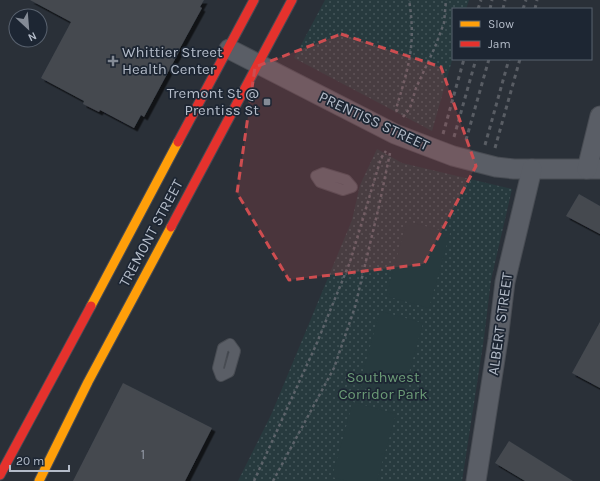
<svg xmlns="http://www.w3.org/2000/svg" width="600" height="481" viewBox="0 0 600 481" font-family="Karla,sans-serif">
	<defs>
		<pattern id="park-dots" width="8" height="8" patternUnits="userSpaceOnUse"><rect width="8" height="8" fill="#273a3e"/><path d="M2 2h.1M6 6h.1" fill="none" stroke="#445559" stroke-width="1.8" stroke-linecap="round"/></pattern>
		<filter id="shadow"><feDropShadow dx="3.5" dy="3.5" stdDeviation="0" flood-color="#0009"/></filter>
	</defs>
	<rect width="100%" height="100%" fill="#2a3038"/>
	<g fill="url(#park-dots)">
		<polygon points="325,0 469,0 466,9 453,9 453,57 432,131 294,58"/>
		<polygon points="377,149 402,163 512,189 491,280 484,338 462,481 238,481 271,415 352,220 360,185"/>
	</g>
	<g fill="#273a3e">
		<polygon points="407,221 450,233 429,308 386,296"/>
		<polygon points="380,311 423,323 402,398 359,386"/>
		<polygon points="353,402 396,414 377,481 347,481 332,477"/>
	</g>
	<g fill="#444950" filter="url(#shadow)">
		<polygon points="30,0 204,0 200,7 202,8 179,50 180,50 144,117 141,115 134,128 100,110 99,112 83,104 84,101 41,78 71,22"/>
		<polygon points="579,194 600,206 600,234 566,216"/>
		<polygon points="600,322 600,388 572,373"/>
		<polygon points="123,383 212,428 185,481 73,481"/>
		<polygon points="509,441 573,481 525,481 495,463"/>
	</g>
	<g fill="none" stroke-linecap="round" stroke-linejoin="round">
		<defs>
			<g id="lane">
				<polygon points="323,173 346,180 352,187 343,190 320,182 316,176"/>
				<polygon points="230,344 235,351 229,372 221,376 218,368 223,348"/>
			</g>
			<g id="street">
				<polyline points="229,49 395,134 453,156 496,167 514,169 600,169"/>
				<polyline points="587,169 600,116"/>
				<polyline points="476,481 498,340 505,282 532,169"/>
			</g>
			<g id="slow">
				<polyline points="91,306 178,142"/>
				<polyline points="39,481 88,382 171,227"/>
			</g>
			<g id="jam">
				<polyline points="178,142 254,0"/>
				<polyline points="171,227 292,0"/>
				<polyline points="0,475 91,306"/>
			</g>
		</defs>
		<use href="#lane" stroke="#484c53" stroke-width="12"/>
		<use href="#street" stroke="#484c53" stroke-width="21"/>
		<use href="#slow" stroke="#484c55" stroke-width="11"/>
		<use href="#jam" stroke="#484c55" stroke-width="11"/>
		<g stroke="#5d636a" stroke-width="2.5" stroke-dasharray="3 3" stroke-linecap="butt">
			<path d="M397 112 396 109C401 92 407 74 410 55 413 37 412 18 409 0"/>
			<polyline points="403,117 410,108 416,88 435,47 444,23 446,0"/>
			<polyline points="254,481 316,345 350,262 381,158 386,151"/>
			<polyline points="273,481 334,368 355,307 379,206 390,153"/>
		</g>
		<use href="#lane" stroke="#5a5e66" stroke-width="10"/>
		<use href="#street" stroke="#5a5e66" stroke-width="19"/>
		<use href="#slow" stroke="#ff9f0a" stroke-width="9"/>
		<use href="#jam" stroke="#e5322d" stroke-width="9"/>
		<g stroke="#595d64" stroke-width="3" stroke-dasharray="4 4" stroke-linecap="butt">
			<polyline points="478,9 481,0"/>
			<polyline points="490,9 492,0"/>
			<polyline points="503,9 505,0"/>
			<polyline points="523,9 526,0"/>
			<polyline points="535,9 537,0"/>
			<polyline points="443,134 464,59"/>
			<polyline points="454,137 476,59"/>
			<polyline points="466,140 489,59"/>
			<polyline points="485,145 509,59"/>
			<polyline points="495,148 520,59"/>
		</g>
	</g>
	<path fill="#ce4d50" fill-opacity="0.2" stroke="#ce4d50" stroke-width="3" stroke-dasharray="8 5" stroke-linejoin="round" d="M341 34 441 67 476 166 424 264 289 280 237 193 255 67Z"/>
	<g fill="#848b96" stroke="#1d2633" stroke-width="1.5">
		<path d="M111 55h4v4h4v4h-4v4h-4v-4h-4v-4h4z"/>
		<rect x="263" y="98" width="8" height="8" rx="2"/>
	</g>
	<g text-anchor="middle" dominant-baseline="central" stroke-width="3.5" stroke-linejoin="round" paint-order="stroke">
		<g font-size="13" fill="#989fab">
			<text x="143" y="454">1</text>
		</g>
		<g font-size="15" fill="#b4bcc9" stroke="#1d2633" text-anchor="start">
			<text x="122" y="52">Whittier Street<tspan x="122" dy="17">Health Center</tspan></text>
			<text x="259" y="93" text-anchor="end">Tremont St @<tspan x="259" dy="17">Prentiss St</tspan></text>
		</g>
		<g font-size="15" fill="#b4bcc9" stroke="#1d2633">
			<text transform="translate(374 121) rotate(25)">PRENTISS STREET</text>
			<text transform="translate(151 233) rotate(-62)">TREMONT STREET</text>
			<text transform="translate(500 324) rotate(-82)">ALBERT STREET</text>
		</g>
		<g font-size="15" fill="#6b9a76" stroke="#1d2633">
			<text x="383" y="377">Southwest<tspan x="383" dy="17">Corridor Park</tspan></text>
		</g>
	</g>
	<rect x="452" y="8" width="140" height="52" fill="#1d2633" stroke="#59626f"/>
	<rect x="460" y="21" width="20" height="6" fill="#ff9f0a" stroke="#59626f"/>
	<text x="488" y="28" font-size="12" fill="#b4bcc9">Slow</text>
	<rect x="460" y="41" width="20" height="6" fill="#e5322d" stroke="#59626f"/>
	<text x="488" y="48" font-size="12" fill="#b4bcc9">Jam</text>
	<g transform="translate(28 28) rotate(154)"><circle r="19" fill="#1d2633" stroke="#59626f"/>
	<path d="M0-3L7 15L0 10L-7 15Z" fill="#848b96"/>
	<text y="-6" font-size="11" font-weight="bold" text-anchor="middle" fill="#b4bcc9">N</text>
	</g>
	<path d="M10 465v6h59v-6" fill="none" stroke="#b4bcc9" stroke-width="2"/>
	<text x="16" y="465" font-size="12" fill="#b4bcc9" stroke="#1d2633" stroke-width="3" paint-order="stroke">20 m</text>
</svg>
